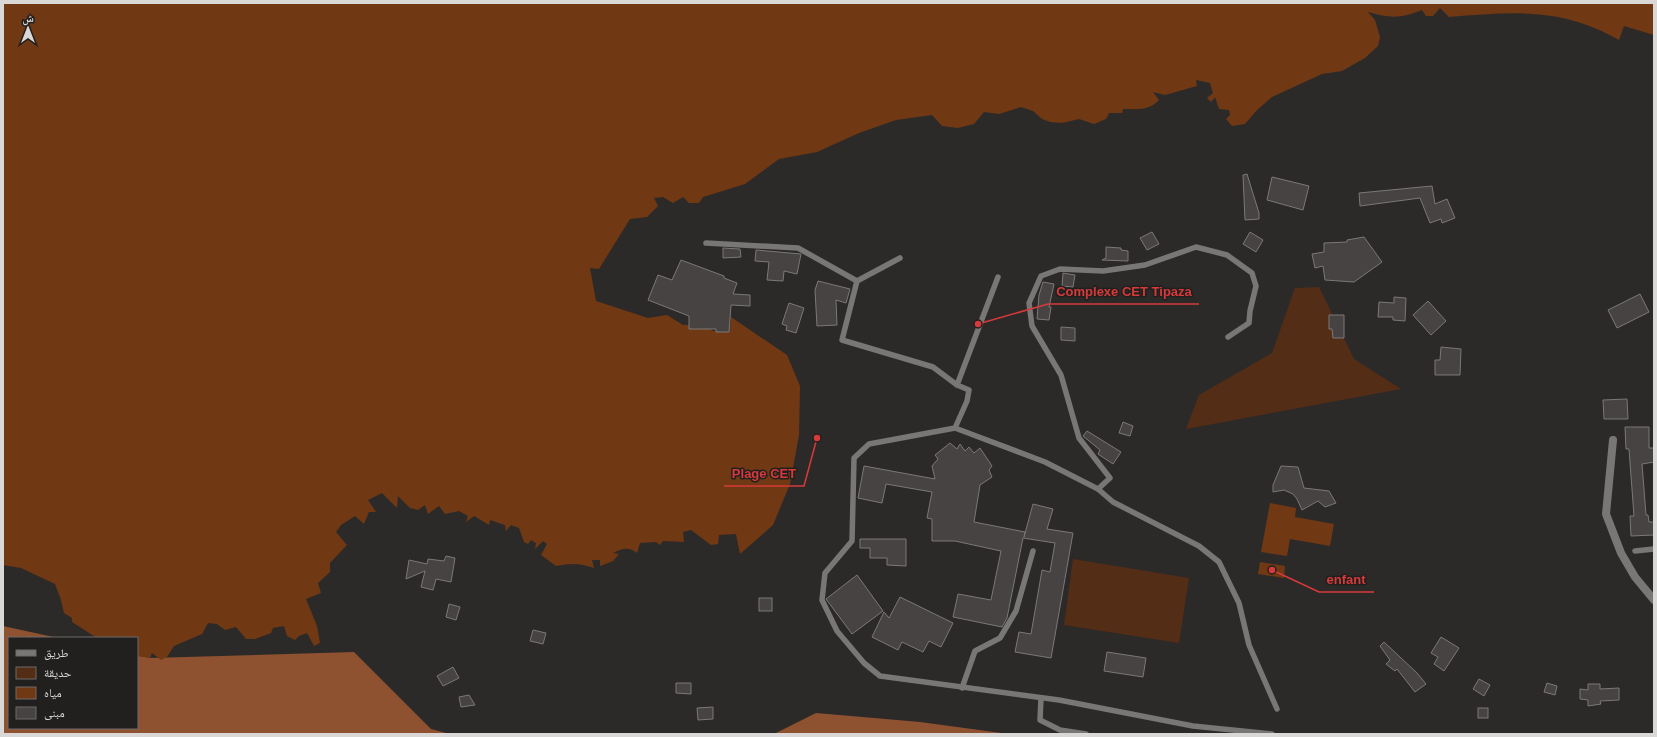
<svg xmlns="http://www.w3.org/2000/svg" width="1657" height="737" viewBox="0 0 1657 737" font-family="Helvetica,'Noto Naskh Arabic',sans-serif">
	<rect width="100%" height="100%" fill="#2c2a28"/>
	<g fill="#542d16">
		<polygon points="1319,287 1354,359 1401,389 1186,429 1199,395 1272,353 1295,288"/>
		<polygon points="1073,559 1189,578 1179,643 1064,625"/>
	</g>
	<g fill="#8e5230">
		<polygon points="3,626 58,638 9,638 9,728 137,728 137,655 150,658 354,652 431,729 450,734 3,734"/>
		<polygon points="816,713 920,722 1009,734 774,734"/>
	</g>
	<g fill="#713814">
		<path d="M3 3H1654V35L1624 26 1619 40C1561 7 1513 12 1449 17L1440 8 1433 16H1426L1422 10C1400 19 1390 18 1368 12L1375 20 1380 37 1378 46 1365 58 1342 71 1322 74 1272 97 1257 110 1245 124 1232 126 1226 119 1230 115 1229 110 1219 109 1215 97 1211 102 1207 98 1213 93 1210 83 1196 80 1197 86 1165 95 1153 92 1159 100C1149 111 1137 109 1123 109L1122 113H1109L1106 119 1094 124 1079 119 1062 123 1050 122 1042 119 1033 111 1021 107 999 114 984 112 974 124 958 128 942 126 932 115 896 120 859 133 817 152 779 159 745 184 703 197 699 203H689L683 197 673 203 663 197 654 198 658 206 647 217 630 219 599 269 590 268 596 301 648 318 667 315 683 325H705L713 331H730L731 317 787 355 800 386 799 435 790 484 773 525 740 554 736 534 719 535 718 544 711 545 691 530 683 532 684 542 663 541 660 545 656 542 640 543 637 553C628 546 622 549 613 553L619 554 613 561 600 566V560H592L594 568C580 563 570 563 556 566L541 555 547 544 543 541 535 549 536 543 531 540 528 544 524 542 519 528 511 525 506 531 505 525 490 520 489 525 474 516 466 522 468 516 459 511 445 514 439 506 428 514 425 505 418 510 410 508 398 496 397 508 382 493 368 500 376 512H369L364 524 355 516 341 525 336 532 347 545 330 563V572L318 583 321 593 306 599 317 626 320 643 314 646 307 633 299 636 295 640 287 636 284 626 273 628 271 633 255 639H246L236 627 225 630 217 624 208 623 202 634 174 646 167 657 161 660 152 653 150 658 137 656V638H97L72 622V618L64 613 61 600 55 584 21 568 3 565Z"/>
		<polygon points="1270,503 1296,508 1295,517 1334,524 1330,546 1290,539 1287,556 1261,552"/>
		<polygon points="1260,562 1285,566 1284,578 1258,574"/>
	</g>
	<g fill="#464342" stroke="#7b7877">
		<polygon points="1247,174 1259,213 1259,219 1245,220 1243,175"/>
		<polygon points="1272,177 1309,186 1303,210 1267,200"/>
		<polygon points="1432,186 1435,204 1447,199 1455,218 1442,223 1441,219 1430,223 1420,198 1360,206 1359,193"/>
		<polygon points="1152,232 1159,244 1147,250 1140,238"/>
		<polygon points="1250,232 1263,240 1256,252 1243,244"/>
		<polygon points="1364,237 1382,262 1354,282 1325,280 1323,266 1315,268 1312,254 1324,252 1324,243 1347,242 1347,240"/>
		<polygon points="1106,247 1121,248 1121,250 1128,251 1128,261 1102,260 1106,258"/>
		<polygon points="723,248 740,249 741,257 723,258"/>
		<polygon points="756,250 801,254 797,274 784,271 783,281 767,280 769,262 755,261"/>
		<polygon points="681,260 724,276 724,278 737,283 733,294 750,295 750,306 731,305 729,332 716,332 716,329 689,329 689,316 648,300 658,275 672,280"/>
		<polygon points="1063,273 1075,275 1073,287 1062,286"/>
		<polygon points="818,281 850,289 846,303 836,300 837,325 817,326 815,290"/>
		<polygon points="1043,282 1054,284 1049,307 1051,307 1049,320 1037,319 1039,295"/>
		<polygon points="1640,294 1649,312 1617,328 1608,310"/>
		<polygon points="1394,297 1406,298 1405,321 1393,320 1393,317 1378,317 1379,302 1394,303"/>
		<polygon points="1428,301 1446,321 1431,335 1413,315"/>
		<polygon points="789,303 804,308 796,333 786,330 787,326 782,324"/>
		<polygon points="1329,315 1344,315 1344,338 1333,338 1332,329 1329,329"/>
		<polygon points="1061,327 1075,328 1075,341 1061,340"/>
		<polygon points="1441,347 1461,349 1460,375 1435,375 1435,360 1440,360"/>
		<polygon points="1627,399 1628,419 1604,419 1603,400"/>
		<polygon points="1123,422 1133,426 1130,436 1119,433"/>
		<polygon points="1625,427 1649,427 1649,448 1654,448 1654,462 1642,464 1646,515 1648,515 1649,522 1654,522 1654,535 1631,536 1630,516 1634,516 1629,449 1626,449"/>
		<polygon points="1087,431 1121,452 1113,464 1098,454 1100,450 1083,436"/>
		<polygon points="950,443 957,449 960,444 965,451 969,447 974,453 980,448 992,466 989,470 992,477 980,485 974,522 1025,532 1024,537 1033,504 1053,509 1047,529 1073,533 1051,658 1015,652 1019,632 1031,634 1042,570 1050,572 1055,543 1023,538 1007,618 1002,627 953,617 958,594 991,600 1001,551 955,541 932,541 932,519 927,518 932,492 886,484 882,503 858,498 864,466 935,479 932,466 938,459 935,455"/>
		<polygon points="1281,466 1298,467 1304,488 1329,491 1336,503 1325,507 1318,501 1302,510 1297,499 1293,494 1284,490 1273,492 1273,485"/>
		<polygon points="860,539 906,539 906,566 887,565 887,558 870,558 870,548 860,548"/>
		<polygon points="446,556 455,558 451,582 436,579 433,590 421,587 425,571 406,579 409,560 427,564 428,559 444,561"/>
		<polygon points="857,575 883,611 852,634 826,599"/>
		<polygon points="900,597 953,623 941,647 929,641 923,652 902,642 898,650 872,637 884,612 889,618"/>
		<rect x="759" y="598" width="13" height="13"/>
		<polygon points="449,604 460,607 456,620 446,617"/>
		<polygon points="533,630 546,633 543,644 530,641"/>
		<polygon points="1441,637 1459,648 1444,671 1434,664 1438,657 1431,653"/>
		<polygon points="1384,642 1417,673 1426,684 1415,692 1397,669 1395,671 1386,664 1390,660 1380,646"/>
		<polygon points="1107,652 1146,658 1143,677 1104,671"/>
		<polygon points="453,667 459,678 443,686 437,676"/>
		<polygon points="1479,679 1490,685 1484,696 1473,689"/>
		<polygon points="676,683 691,683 691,694 676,693"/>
		<polygon points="1547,683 1557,686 1555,695 1544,692"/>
		<polygon points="1588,684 1600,684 1600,689 1619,688 1619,700 1600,701 1601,704 1588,706 1588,700 1580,699 1580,689 1588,690"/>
		<polygon points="469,695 475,705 461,707 459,697"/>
		<polygon points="713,707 713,719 698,720 697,708"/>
		<rect x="1478" y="708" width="10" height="10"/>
	</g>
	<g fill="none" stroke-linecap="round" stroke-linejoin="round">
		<g stroke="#787776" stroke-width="5.5">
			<polyline points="706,243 798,248 857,281"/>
			<polyline points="900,258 857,281 842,340 933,367 957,385"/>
			<polyline points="998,277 957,385 969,390 967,401 955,428 869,444 854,458 852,541 825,573 822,600 837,631 864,663 880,676 1059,700 1193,726 1272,734"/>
			<polyline points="955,428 1045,462 1098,489 1110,478 1079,438 1061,375 1032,326 1029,303 1041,276 1060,269 1103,271 1145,265 1196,247 1227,255 1252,273 1256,286 1250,311 1249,323 1228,337"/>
			<polyline points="1098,489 1113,502 1199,546 1219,562 1239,603 1249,645 1277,709"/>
			<polyline points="1635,551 1654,549"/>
			<polyline points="962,688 975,651 1000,638 1016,611 1033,551"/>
			<polyline points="1041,698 1040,720 1060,730 1086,734"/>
		</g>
		<polyline stroke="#787776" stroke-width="8" points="1613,440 1606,514 1621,553 1635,577 1654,600"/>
	</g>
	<path fill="none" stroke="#d63a3a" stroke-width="1.5" d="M978 324L1048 304H1199M817 438L804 486H724M1272 570L1319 592H1374"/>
	<g fill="#d63a3a" stroke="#22201f" stroke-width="1.5">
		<circle cx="978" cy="324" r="4"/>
		<circle cx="817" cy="438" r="4"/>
		<circle cx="1272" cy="570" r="4"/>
	</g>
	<g font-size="13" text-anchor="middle" font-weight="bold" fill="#d63a3a" stroke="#22201f" stroke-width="3" stroke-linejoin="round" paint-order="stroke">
		<text x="1124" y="296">Complexe CET Tipaza</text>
		<text x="764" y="478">Plage CET</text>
		<text x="1346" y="584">enfant</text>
	</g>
	<rect width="1657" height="737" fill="none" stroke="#dad8d7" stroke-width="8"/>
	<rect x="8" y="637" width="130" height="92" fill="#22201f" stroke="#6c6a69"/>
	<rect x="16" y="650" width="20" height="6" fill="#787776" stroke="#6c6a69"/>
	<text x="44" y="657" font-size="12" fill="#dad8d7">طريق</text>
	<rect x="16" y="667" width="20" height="12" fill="#542d16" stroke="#6c6a69"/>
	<text x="44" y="677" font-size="12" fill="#dad8d7">حديقة</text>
	<rect x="16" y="687" width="20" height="12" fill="#713814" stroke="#6c6a69"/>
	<text x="44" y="697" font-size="12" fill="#dad8d7">مياه</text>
	<rect x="16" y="707" width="20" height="12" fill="#464342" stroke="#6c6a69"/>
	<text x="44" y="717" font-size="12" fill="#dad8d7">مبنى</text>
	<g transform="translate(28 28)" stroke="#22201f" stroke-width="3" paint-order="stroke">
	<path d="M0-3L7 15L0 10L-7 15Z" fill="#dad8d7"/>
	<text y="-6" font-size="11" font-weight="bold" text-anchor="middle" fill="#dad8d7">ش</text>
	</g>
</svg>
